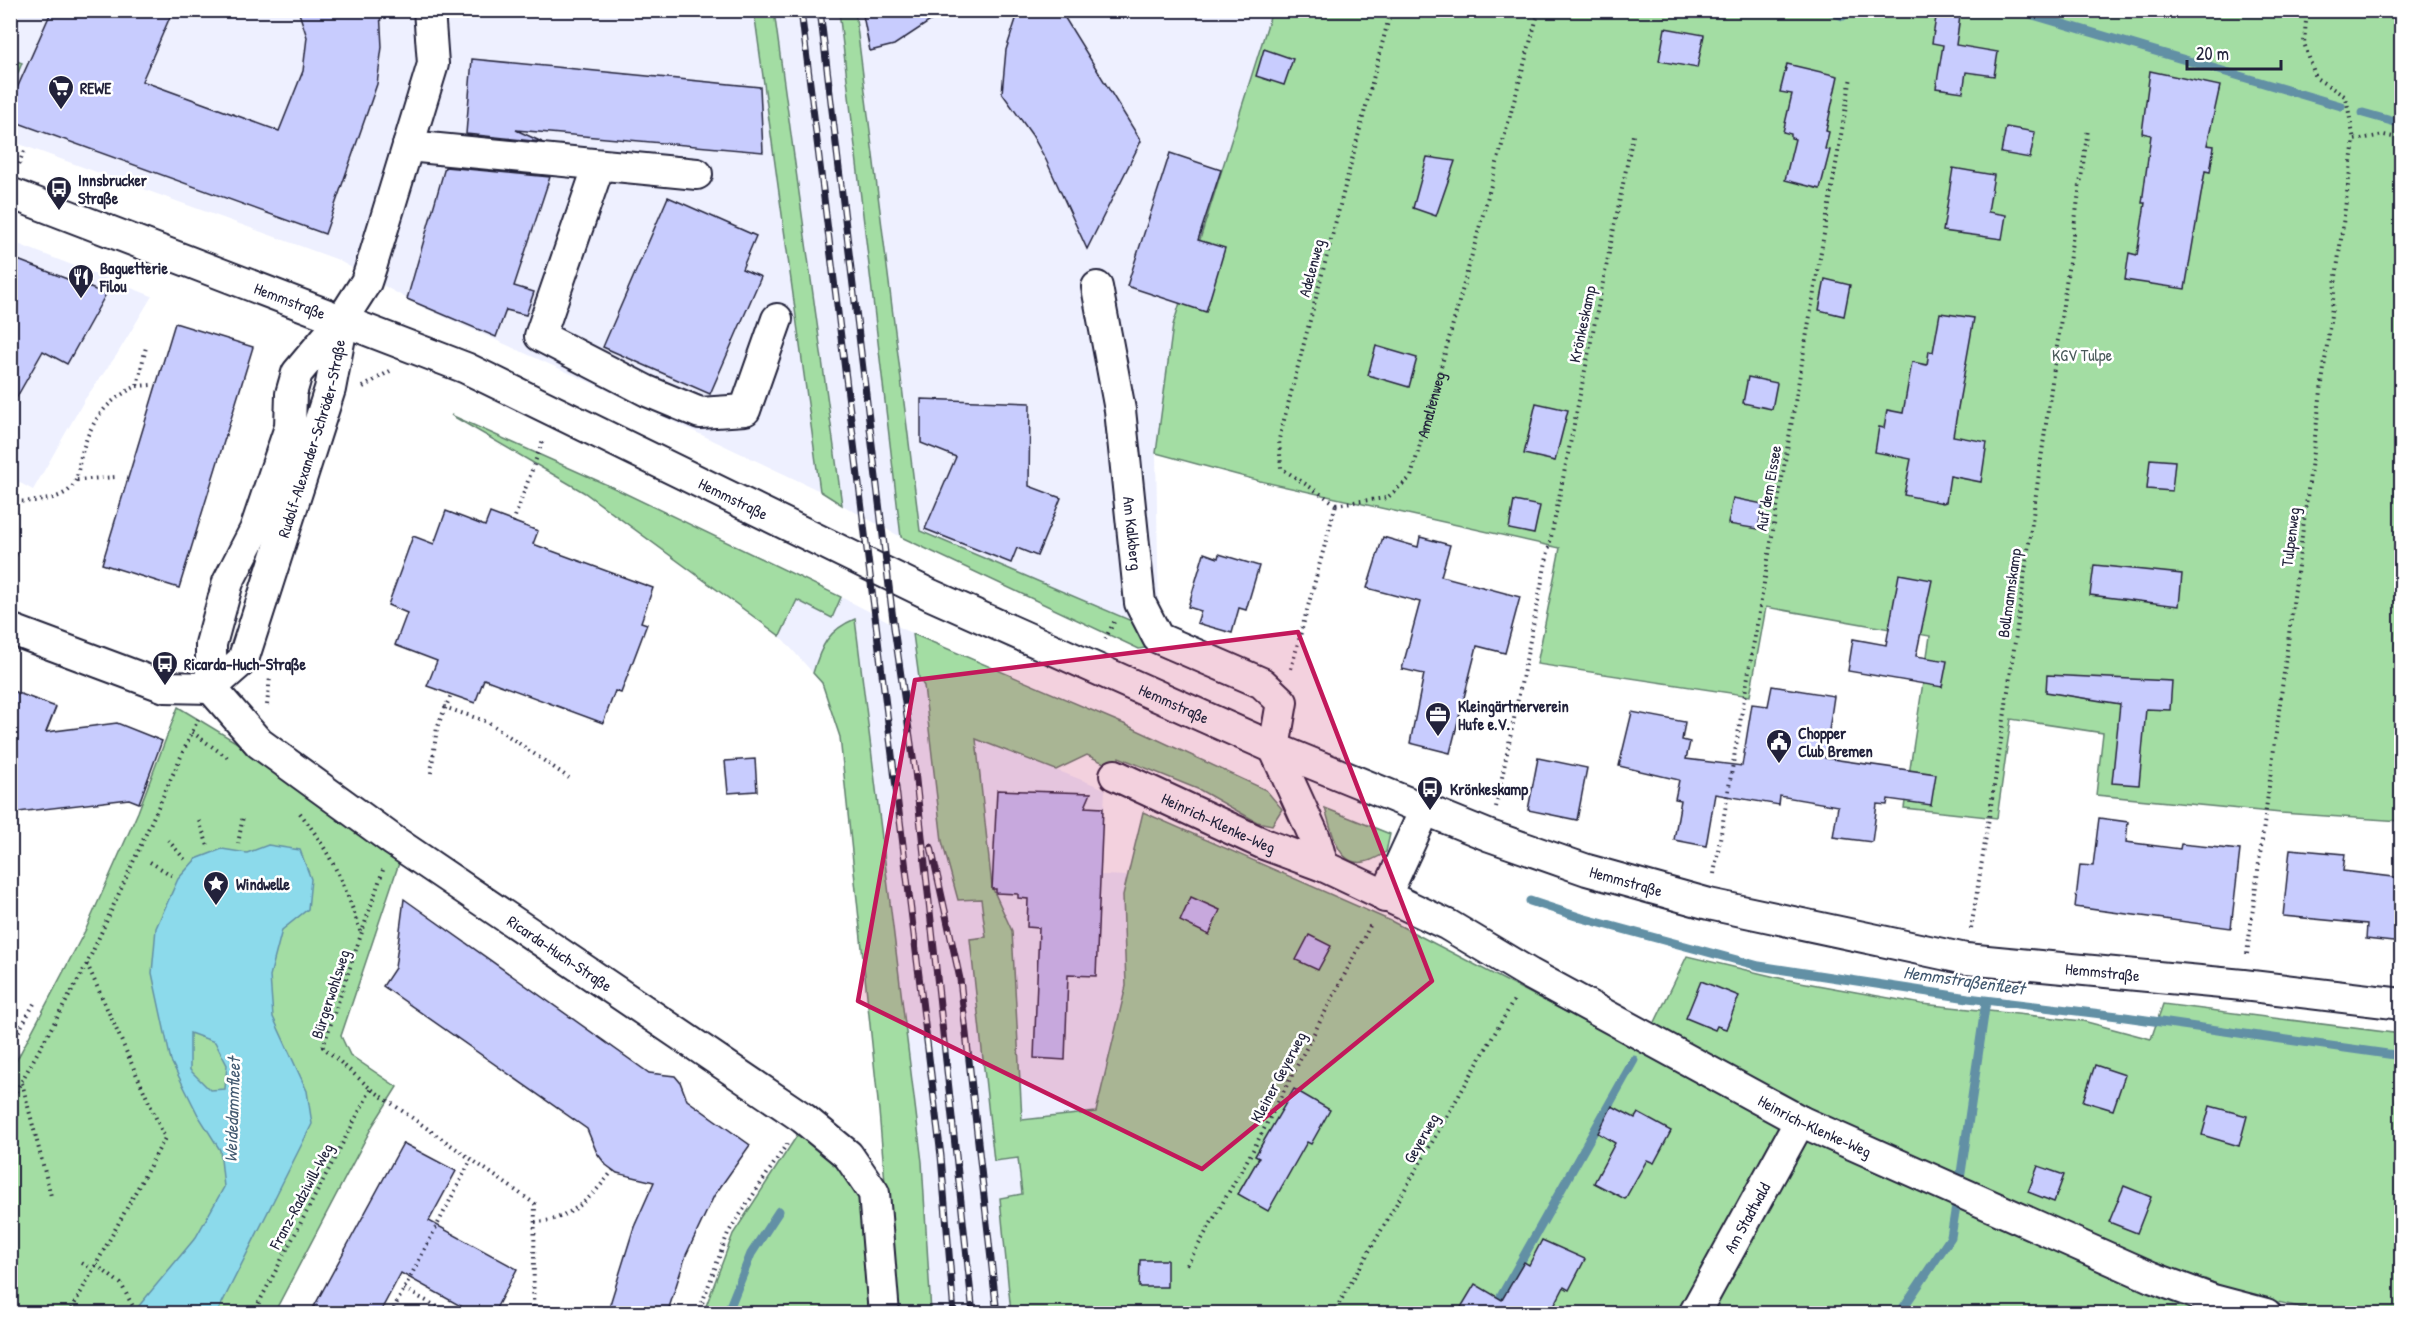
<svg xmlns="http://www.w3.org/2000/svg" width="2412" height="1324" viewBox="0 0 2412 1324" font-family="'Patrick Hand',sans-serif">
	<rect width="100%" height="100%" fill="#fff"/>
	<filter id="ink" filterUnits="userSpaceOnUse"><feTurbulence type="fractalNoise" baseFrequency=".0167" numOctaves="2"/><feDisplacementMap in="SourceGraphic" scale="12" xChannelSelector="R" yChannelSelector="G"/><feConvolveMatrix kernelMatrix="1 2 1 2 8 2 1 2 1" color-interpolation-filters="sRGB"/></filter>
	<g filter="url(#ink)">
		<g fill="#eef0ff">
			<polygon points="10,11 754,11 820,491 598,386 420,306 336,259 11,141"/>
			<polygon points="774,11 839,11 901,537 842,505"/>
			<polygon points="855,11 1272,11 1173,325 1156,453 1159,617 1134,622 920,531"/>
			<polygon points="10,241 152,296 116,356 85,399 33,490 11,478"/>
			<polygon points="841,597 913,634 919,678 924,686 942,841 958,900 981,898 987,937 971,938 1022,1120 1012,931 992,887 976,739 1105,789 1101,875 1128,876 1123,895 1131,1128 1128,1313 931,1313 922,1162 855,620 820,652 813,673 780,636 797,600 832,618"/>
		</g>
		<g fill="#a3dda3" stroke="#62806f" stroke-width="1.5">
			<polygon points="754,11 774,11 842,505 820,491"/>
			<polygon points="839,11 855,11 920,531 1134,622 1151,647 1139,649 901,537"/>
			<polygon points="1272,11 2401,11 2401,821 2281,813 2096,795 2103,733 2011,719 1997,818 1904,808 1930,636 1766,607 1750,696 1537,664 1560,548 1260,481 1156,453 1173,325"/>
			<polygon points="11,59 22,63 11,90"/>
			<polygon points="451,415 614,488 841,597 832,618 797,600 780,636 585,493"/>
			<path d="M855 619 922 1162 931 1313H896L879 1111 840 737 822 683 813 673C821 646 828 630 855 619Z"/>
			<polygon points="913,634 1124,724 1266,790 1282,809 1272,825 1257,822 1200,790 1119,757 1119,770 1087,755 1056,770 976,739 992,887 1012,931 1022,1120 1096,1112 1126,986 1123,895 1143,812 1391,921 1641,1051 1687,956 1784,979 1922,1004 2083,1021 2151,1039 2163,1004 2401,1034 2401,1313 2325,1313 2235,1292 2205,1279 2195,1307 2218,1313 1011,1313 1000,1198 1022,1194 1018,1158 994,1161 970,939 986,937 981,899 958,900 942,841 924,686 919,678"/>
			<polygon points="178,707 277,767 401,857 341,1036 350,1055 397,1087 373,1125 274,1313 11,1314 11,1071 86,929 138,812"/>
			<path d="M1325 808 1390 834 1386 852C1342 882 1335 843 1325 808Z"/>
			<polygon points="802,1128 858,1178 878,1313 703,1314 733,1234"/>
		</g>
		<path fill="#8cdaeb" stroke="#6290a5" stroke-width="1.5" fill-rule="evenodd" d="M268 845 300 850 311 879 308 909 282 930 270 976 273 1017 307 1091 312 1124 217 1313H133L196 1237 224 1187 220 1150 198 1115 171 1061 152 973 156 928 178 879 196 859 222 849 247 853ZM190 1033 215 1042 227 1065 225 1089 210 1090 190 1070Z"/>
		<g fill="none" stroke-linecap="round" stroke-linejoin="round">
			<g stroke="#6290a5" stroke-width="9">
				<polyline points="1828,10 1843,16 1844,10"/>
				<polyline points="2016,10 2341,106"/>
				<polyline points="2363,113 2402,124"/>
				<polyline points="1530,901 1582,918 1759,966 1968,998 2118,1016 2402,1056"/>
				<polyline points="1961,1173 1986,1001"/>
				<polyline points="1494,1309 1634,1060"/>
				<polyline points="727,1314 751,1254 779,1211"/>
				<polyline points="1899,1314 1951,1237 1956,1206"/>
			</g>
		</g>
		<g fill="#c8ccfe" stroke="#22223b" stroke-width="1.5">
			<polygon points="52,10 173,10 142,81 279,131 303,71 307,37 298,10 380,10 382,47 377,84 325,234 10,120 10,104"/>
			<polygon points="862,10 947,10 894,45 870,51"/>
			<polygon points="1019,10 1060,10 1141,141 1087,249 1046,160 1032,135 1002,93 1006,50"/>
			<polygon points="1937,11 1960,16 1956,45 1998,52 1994,76 1966,72 1963,92 1936,88 1943,45 1932,43"/>
			<polygon points="1665,28 1704,35 1697,68 1659,61"/>
			<polygon points="1264,49 1293,59 1284,85 1256,76"/>
			<polygon points="472,59 760,87 763,152 516,130 542,142 466,134"/>
			<polygon points="1787,64 1838,76 1826,131 1829,132 1825,149 1830,150 1820,189 1785,180 1795,139 1791,138 1791,134 1783,132 1792,94 1780,92"/>
			<polygon points="2150,71 2220,86 2207,145 2214,146 2210,172 2205,171 2185,289 2125,280 2129,253 2137,255 2145,203 2142,203 2151,135 2142,133"/>
			<polygon points="2006,127 2035,132 2030,158 2001,153"/>
			<polygon points="1170,153 1221,170 1198,240 1225,248 1206,312 1127,286"/>
			<polygon points="1427,157 1455,161 1436,216 1413,208"/>
			<polygon points="445,167 550,177 514,286 534,292 526,315 506,310 496,337 407,299"/>
			<polygon points="1953,168 1994,175 1988,212 2006,215 2002,239 1943,231"/>
			<polygon points="668,197 756,236 742,269 761,277 710,394 603,347"/>
			<polygon points="10,257 106,294 67,364 43,351 10,409"/>
			<polygon points="1825,279 1850,285 1844,316 1819,310"/>
			<polygon points="1940,313 1974,318 1953,436 1987,442 1981,482 1950,476 1946,502 1943,503 1904,495 1911,459 1875,452 1879,427 1884,428 1887,410 1903,413 1912,362 1927,365 1929,351 1933,352"/>
			<polygon points="175,323 253,347 179,588 102,564"/>
			<polygon points="1376,346 1417,358 1409,387 1368,375"/>
			<polygon points="1748,377 1777,383 1772,409 1743,403"/>
			<polygon points="921,399 1030,403 1029,486 1061,498 1037,556 1017,548 1011,563 925,529 956,457 921,443"/>
			<polygon points="1536,403 1568,410 1555,461 1524,454"/>
			<polygon points="2150,459 2175,461 2172,491 2147,489"/>
			<polygon points="1733,498 1763,504 1758,529 1728,524"/>
			<polygon points="1514,501 1540,506 1534,534 1509,529"/>
			<polygon points="446,511 485,526 490,513 538,531 533,544 653,588 641,622 647,624 621,693 615,691 603,723 484,679 475,703 427,686 437,661 395,645 407,613 388,605 413,536 434,544"/>
			<polygon points="1383,537 1418,547 1420,537 1450,545 1441,576 1520,597 1505,653 1477,646 1450,753 1410,743 1424,674 1402,669 1420,602 1367,588"/>
			<polygon points="1204,553 1218,558 1219,554 1259,566 1246,610 1239,608 1232,633 1197,623 1201,611 1188,607"/>
			<polygon points="2094,565 2182,574 2179,606 2090,595"/>
			<polygon points="1899,574 1932,580 1916,656 1947,661 1942,687 1848,671 1853,639 1886,645"/>
			<polygon points="2047,675 2172,681 2170,710 2146,709 2139,785 2112,783 2120,704 2046,692"/>
			<polygon points="1772,686 1834,696 1825,758 1936,774 1931,805 1888,799 1887,805 1877,804 1872,842 1833,837 1838,806 1780,796 1779,805 1715,794 1706,846 1674,840 1681,800 1675,799 1679,780 1619,766 1632,712 1685,722 1682,740 1690,742 1686,759 1742,766 1752,704 1768,706"/>
			<polygon points="10,690 56,707 46,732 117,723 162,741 139,803 129,799 10,813"/>
			<polygon points="1538,758 1587,768 1577,820 1528,810"/>
			<polygon points="755,759 757,791 728,793 725,761"/>
			<polygon points="997,790 1091,793 1085,807 1103,808 1096,976 1068,975 1065,1060 1034,1058 1039,928 1027,927 1028,899 1018,898 1018,894 996,893 996,889 992,889"/>
			<polygon points="2099,818 2128,822 2126,842 2180,849 2181,844 2240,850 2231,928 2075,907 2080,865 2093,866"/>
			<polygon points="2290,849 2345,854 2343,871 2402,878 2402,943 2366,939 2367,924 2283,916"/>
			<polygon points="1191,897 1220,910 1209,935 1180,921"/>
			<polygon points="404,899 649,1073 675,1076 680,1082 687,1100 750,1145 714,1196 686,1255 667,1314 607,1314 634,1227 654,1182 617,1173 606,1165 597,1153 587,1129 383,986 395,968"/>
			<polygon points="1309,935 1331,946 1318,970 1296,960"/>
			<polygon points="1701,981 1739,996 1726,1029 1717,1026 1715,1030 1686,1018"/>
			<polygon points="2095,1065 2125,1075 2113,1110 2083,1101"/>
			<polygon points="1294,1089 1330,1110 1311,1144 1307,1142 1268,1211 1238,1194 1259,1158 1255,1156"/>
			<polygon points="1612,1106 1635,1118 1638,1113 1671,1131 1654,1163 1647,1160 1625,1199 1594,1183 1615,1143 1598,1133"/>
			<polygon points="2210,1106 2247,1116 2239,1146 2202,1135"/>
			<polygon points="403,1143 456,1171 429,1221 517,1269 493,1314 475,1314 401,1273 379,1314 310,1314"/>
			<polygon points="2038,1166 2064,1175 2054,1202 2028,1192"/>
			<polygon points="2124,1186 2151,1197 2137,1233 2109,1222"/>
			<polygon points="1542,1240 1585,1259 1569,1290 1564,1287 1550,1314 1457,1314 1475,1284 1502,1300 1524,1262 1529,1265"/>
			<polygon points="1140,1260 1167,1260 1167,1287 1139,1287"/>
		</g>
		<g fill="none" stroke-linecap="round" stroke-linejoin="round">
			<defs>
				<g id="minor">
					<polyline points="408,146 697,174"/>
					<polyline points="599,165 540,336 647,391 700,413 745,410 777,319"/>
					<path id="s2" d="M10 193 466 368 931 595 1274 748 1490 836 1587 870 1709 904 1966 959 2243 985 2402 1004"/>
					<path id="s3" d="M1097 287 1120 410 1140 603 1158 638 1262 683 1282 702 1274 748"/>
					<path id="s4" d="M10 629 165 687 211 688 243 660 330 389 343 321"/>
					<path id="s5" d="M211 688 259 743 394 841 803 1118 848 1155 874 1193 884 1314"/>
					<polyline points="211,688 211,644 228,582 255,530 290,427 291,394 297,373 343,318 366,282 372,264 433,64 429,10"/>
					<polyline points="1274,748 1315,838 1323,866"/>
					<path id="s6" d="M1115 775 1264 844 1323 866 1448 925 1530 974 1800 1121 2151 1277 2213 1300 2266 1314"/>
					<polyline points="1385,897 1425,810"/>
					<path id="s7" d="M1694 1314 1800 1121"/>
				</g>
			</defs>
			<use href="#minor" stroke="#22223b" stroke-width="34"/>
			<g stroke="#22223b" stroke-width="4" stroke-dasharray="1.5 4.5" stroke-linecap="butt">
				<polyline points="2307,10 2304,43 2316,78 2346,97 2354,140"/>
				<polyline points="19,164 24,151"/>
				<polyline points="137,386 151,385"/>
				<polyline points="363,387 390,371"/>
				<polyline points="77,480 115,477"/>
				<path d="M10 501C28 502 55 502 69 490 79 481 77 472 80 460 89 424 103 402 137 386L146 347"/>
				<path id="s1" d="M1336 504 1387 498 1411 477 1539 10"/>
				<polyline points="1336,504 1281,468 1279,439 1391,10"/>
				<polyline points="513,522 543,440"/>
				<polyline points="10,553 20,556"/>
				<polyline points="1105,639 1114,622"/>
				<polyline points="1291,669 1336,504"/>
				<polyline points="267,705 270,677"/>
				<polyline points="444,707 488,722 569,778"/>
				<polyline points="192,732 228,758"/>
				<polyline points="431,773 437,727 451,695"/>
				<polyline points="1496,807 1633,135"/>
				<path d="M300 813C331 853 346 886 361 934"/>
				<polyline points="199,821 208,846"/>
				<polyline points="168,840 186,861"/>
				<polyline points="238,844 243,816"/>
				<polyline points="150,862 173,876"/>
				<polyline points="383,870 323,1047 371,1089 535,1204 533,1314"/>
				<polyline points="1714,874 1851,77"/>
				<polyline points="1971,929 1997,768 2088,129"/>
				<polyline points="2247,954 2354,140 2384,135 2402,139"/>
				<polyline points="10,1047 36,1000"/>
				<polyline points="22,1083 51,1196"/>
				<polyline points="10,1102 87,964 198,719"/>
				<path d="M535 1222C570 1221 593 1196 613 1170"/>
				<polyline points="82,1263 93,1269"/>
				<polyline points="96,1265 121,1284 137,1314"/>
				<polyline points="1187,1265 1253,1150 1372,922"/>
				<polyline points="404,1289 451,1314"/>
				<polyline points="69,1314 165,1138 87,964"/>
				<polyline points="253,1314 371,1089"/>
				<polyline points="391,1314 471,1160"/>
				<polyline points="698,1314 728,1233 787,1144"/>
				<polyline points="1333,1314 1514,1000"/>
			</g>
			<use href="#minor" stroke="#fff" stroke-width="30"/>
			<defs>
				<g id="rail">
					<polyline points="801,10 941,1156 954,1314"/>
					<polyline points="820,10 894,628 915,771 973,1314"/>
					<polyline points="931,847 960,979 997,1314"/>
				</g>
			</defs>
			<use href="#rail" stroke="#22223b" stroke-width="7"/>
			<use href="#rail" stroke="#fff" stroke-width="4.5" stroke-dasharray="14" stroke-linecap="butt"/>
		</g>
	</g>
	<path fill="#c2185b" fill-opacity="0.2" stroke="#c2185b" stroke-width="4.5" stroke-linejoin="round" d="M1298 632 1432 981 1202 1169 858 1001 915 680Z"/>
	<defs>
		<symbol id="supermarket-pin" viewBox="-11 -11 22 30"><path d="M0 17L-7.5 6A9.5 9.5 0 1 1 7.5 6Z" fill="#22223b" stroke="#fff"/><path d="M-6-5.5h2.5l.6 2H6L4.5 2H-2.5L-4.4-4H-6ZM-1.5 3.2a1.3 1.3 0 1 0 .1 0ZM3 3.2a1.3 1.3 0 1 0 .1 0Z" fill="#fff"/></symbol>
		<symbol id="bus-pin" viewBox="-11 -11 22 30"><path d="M0 17L-7.5 6A9.5 9.5 0 1 1 7.5 6Z" fill="#22223b" stroke="#fff"/><path d="M-5-6H5V4H4V6H2V4H-2V6H-4V4H-5ZM-3.5-4V0h7V-4ZM-3.5 1.2v1.5H-2V1.2ZM2 1.2v1.5H3.5V1.2Z" fill="#fff"/></symbol>
		<symbol id="restaurant-pin" viewBox="-11 -11 22 30"><path d="M0 17L-7.5 6A9.5 9.5 0 1 1 7.5 6Z" fill="#22223b" stroke="#fff"/><path d="M-5-6h1v4h1v-4h1v4h1v-4h1v5L-1.5 .5V6h-2V.5L-5-1ZM5-6V6H3V1.5H1.5Q1.5-4 5-6Z" fill="#fff"/></symbol>
		<symbol id="office-pin" viewBox="-11 -11 22 30"><path d="M0 17L-7.5 6A9.5 9.5 0 1 1 7.5 6Z" fill="#22223b" stroke="#fff"/><path d="M-6-3h4V-5.5h4V-3h4V5H-6ZM-1-4.5V-3h2v-1.5ZM-6 0V1H6V0Z" fill="#fff"/></symbol>
		<symbol id="civic-pin" viewBox="-11 -11 22 30"><path d="M0 17L-7.5 6A9.5 9.5 0 1 1 7.5 6Z" fill="#22223b" stroke="#fff"/><path d="M-.6-6.5H3V-4.5H.6V-3L4-1V1h2V6H-6V1h2V-1L-.6-3ZM-1.2 2.5V6h2.4V2.5Z" fill="#fff"/></symbol>
		<symbol id="sight-pin" viewBox="-11 -11 22 30"><path d="M0 17L-7.5 6A9.5 9.5 0 1 1 7.5 6Z" fill="#22223b" stroke="#fff"/><path d="M0-6L1.8-2.2L6-1.7L2.9 1.2L3.7 5.4L0 3.3L-3.7 5.4L-2.9 1.2L-6-1.7L-1.8-2.2Z" fill="#fff"/></symbol>
	</defs>
	<g fill-rule="evenodd">
		<use href="#supermarket-pin" x="46" y="73" width="30" height="40"/>
		<use href="#bus-pin" x="44" y="174" width="30" height="40"/>
		<use href="#restaurant-pin" x="66" y="262" width="30" height="40"/>
		<use href="#bus-pin" x="150" y="649" width="30" height="40"/>
		<use href="#office-pin" x="1423" y="700" width="30" height="40"/>
		<use href="#civic-pin" x="1764" y="727" width="30" height="40"/>
		<use href="#bus-pin" x="1415" y="774" width="30" height="40"/>
		<use href="#sight-pin" x="201" y="869" width="30" height="40"/>
	</g>
	<g text-anchor="middle" dominant-baseline="central" stroke-width="5" stroke-linejoin="round" paint-order="stroke">
		<g font-size="16" font-weight="bold" fill="#22223b" stroke="#fff" text-anchor="start">
			<text x="80" y="88">REWE</text>
			<text x="78" y="180">Innsbrucker<tspan x="78" dy="18">Straße</tspan></text>
			<text x="100" y="268">Baguetterie<tspan x="100" dy="18">Filou</tspan></text>
			<text x="184" y="664">Ricarda-Huch-Straße</text>
			<text x="1458" y="706">Kleingärtnerverein<tspan x="1458" dy="18">Hufe e.V.</tspan></text>
			<text x="1798" y="733">Chopper<tspan x="1798" dy="18">Club Bremen</tspan></text>
			<text x="1450" y="789">Krönkeskamp</text>
			<text x="236" y="884">Windwelle</text>
		</g>
		<g font-size="16" fill="#22223b" stroke="#fff">
			<text transform="translate(1311 268) rotate(-75)">Adelenweg</text>
			<text stroke="none"><textPath href="#s2" startOffset="300">Hemmstraße</textPath></text>
			<text transform="translate(1582 324) rotate(-78)">Krönkeskamp</text>
			<text stroke="none"><textPath href="#s1" startOffset="158">Amalienweg</textPath></text>
			<text stroke="none"><textPath href="#s4" startOffset="486">Rudolf-Alexander-Schröder-Straße</textPath></text>
			<text transform="translate(1768 488) rotate(-80)">Auf dem Eissee</text>
			<text stroke="none"><textPath href="#s2" startOffset="786">Hemmstraße</textPath></text>
			<text stroke="none"><textPath href="#s3" startOffset="249">Am Kalkberg</textPath></text>
			<text transform="translate(2290 537) rotate(-83)">Tulpenweg</text>
			<text transform="translate(2009 593) rotate(-82)">Bollmannskamp</text>
			<text stroke="none"><textPath href="#s2" startOffset="1272">Hemmstraße</textPath></text>
			<text stroke="none"><textPath href="#s6" startOffset="114">Heinrich-Klenke-Weg</textPath></text>
			<text stroke="none"><textPath href="#s2" startOffset="1758">Hemmstraße</textPath></text>
			<text stroke="none"><textPath href="#s5" startOffset="440">Ricarda-Huch-Straße</textPath></text>
			<text stroke="none"><textPath href="#s2" startOffset="2244">Hemmstraße</textPath></text>
			<text transform="translate(330 994) rotate(-72)">Bürgerwohlsweg</text>
			<text transform="translate(1278 1077) rotate(-62)">Kleiner Geyerweg</text>
			<text stroke="none"><textPath href="#s6" startOffset="784">Heinrich-Klenke-Weg</textPath></text>
			<text transform="translate(1421 1138) rotate(-60)">Geyerweg</text>
			<text transform="translate(301 1196) rotate(-62)">Franz-Radziwill-Weg</text>
			<text stroke="none"><textPath href="#s7" startOffset="110">Am Stadtwald</textPath></text>
		</g>
		<g font-size="16" fill="#495a5a" stroke="#fff">
			<text x="2082" y="355">KGV Tulpe</text>
		</g>
		<g font-size="18" font-style="italic" fill="#425970" stroke="#fff">
			<text transform="translate(1964 980) rotate(8)">Hemmstraßenfleet</text>
			<text transform="translate(232 1110) rotate(-88)">Weidedammfleet</text>
		</g>
	</g>
	<rect width="2412" height="1324" fill="none" stroke="#fff" stroke-width="36"/>
	<rect x="18" y="18" width="2376" height="1288" fill="none" stroke="#22223b" stroke-width="2" filter="url(#ink)"/>
	<path d="M2187 60v9h94v-9" fill="none" stroke="#22223b" stroke-width="3"/>
	<text x="2196" y="60" font-size="18" fill="#22223b" stroke="#ffffff" stroke-width="4.5" paint-order="stroke">20 m</text>
</svg>
